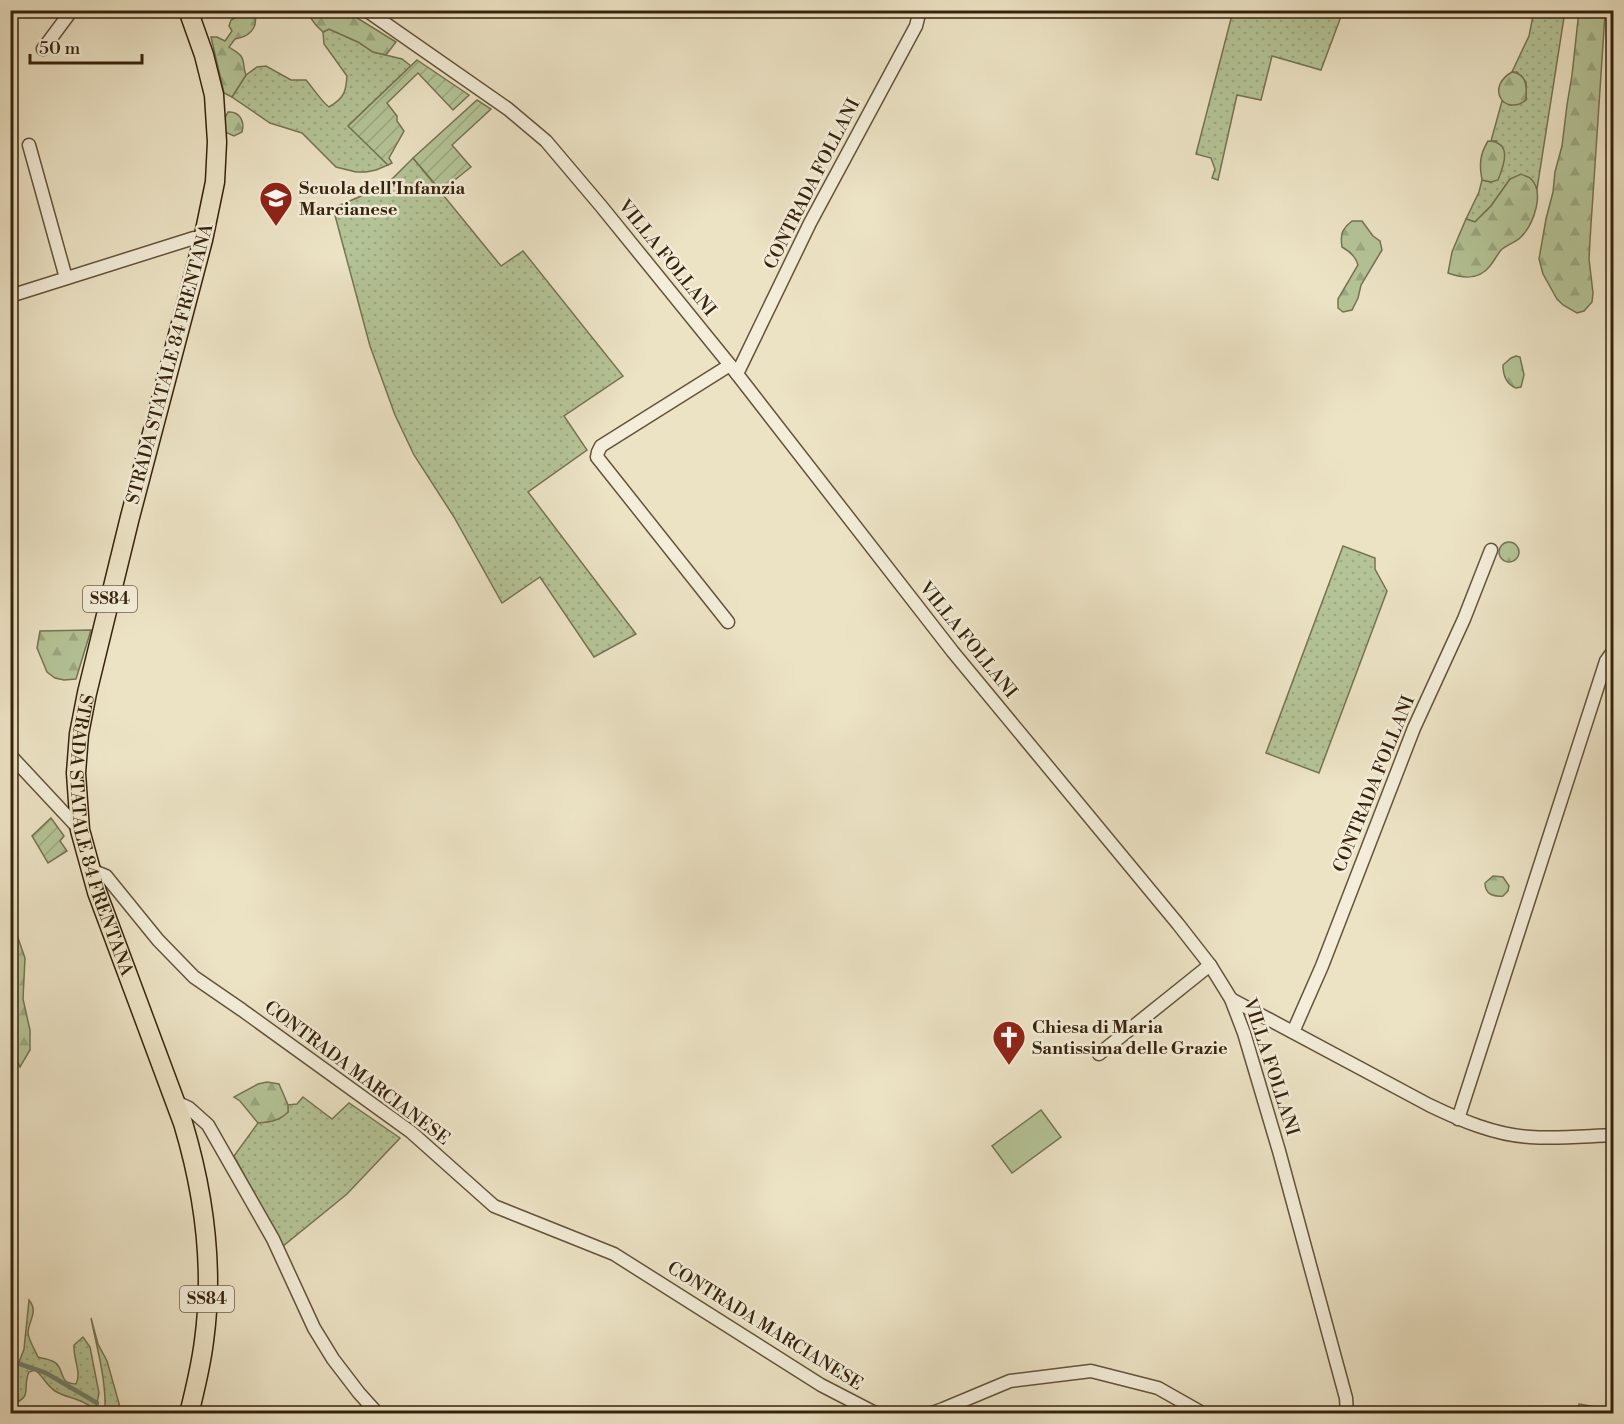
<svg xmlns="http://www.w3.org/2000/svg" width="1624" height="1424" viewBox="0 0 1624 1424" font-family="'Libre Bodoni',serif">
	<defs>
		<pattern id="grass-dots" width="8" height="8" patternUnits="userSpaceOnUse" patternTransform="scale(1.5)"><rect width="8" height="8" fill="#b4c497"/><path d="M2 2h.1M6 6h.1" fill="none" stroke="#9ba881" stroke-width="1.8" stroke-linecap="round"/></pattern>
		<pattern id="forest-firs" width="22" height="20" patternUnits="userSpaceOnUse" patternTransform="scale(1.5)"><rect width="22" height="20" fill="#b4c497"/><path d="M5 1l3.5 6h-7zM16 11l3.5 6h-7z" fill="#9ba881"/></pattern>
		<pattern id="garden-furrows" width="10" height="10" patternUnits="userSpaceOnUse" patternTransform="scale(1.5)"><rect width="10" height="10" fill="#b4c497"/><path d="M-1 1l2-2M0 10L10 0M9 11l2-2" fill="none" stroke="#9ba881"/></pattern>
	</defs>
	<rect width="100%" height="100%" fill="#ece3c5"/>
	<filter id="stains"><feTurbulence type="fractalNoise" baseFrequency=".00333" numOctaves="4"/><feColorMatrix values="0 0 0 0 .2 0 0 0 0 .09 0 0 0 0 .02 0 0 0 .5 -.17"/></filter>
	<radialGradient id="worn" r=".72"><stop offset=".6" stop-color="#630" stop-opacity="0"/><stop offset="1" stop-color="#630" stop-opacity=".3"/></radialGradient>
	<g fill="url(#grass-dots)" stroke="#767452" stroke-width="1.5">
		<polygon points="1233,11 1343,11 1321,70 1272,56 1261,100 1237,95 1218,180 1212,178 1215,169 1211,158 1196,154"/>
		<polygon points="1534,11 1565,11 1537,189 1531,179 1510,179 1491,206 1475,222 1466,219 1479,192 1482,180 1491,182 1496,141 1491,141 1502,101 1511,105 1526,99 1526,82 1517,72 1512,72 1529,36"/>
		<path d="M329 29 358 42 373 52 402 59 411 66 349 125 388 165 376 170 366 172H356L336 167 302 133 270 123 232 97 246 75 257 67 266 66 291 80H306C313 88 322 102 329 107 344 98 346 92 347 76L324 44 323 32Z"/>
		<polygon points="413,158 501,266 523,251 623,376 564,416 587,450 528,492 636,634 594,657 540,577 502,603 454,517 414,455 395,415 370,346 333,208 385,186"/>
		<polygon points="1343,546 1375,558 1375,569 1387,591 1319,773 1266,753"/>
		<polygon points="303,1097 332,1119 349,1103 400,1138 347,1194 283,1246 234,1156 258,1123 272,1121 288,1112 288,1105 297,1104"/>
		<path d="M29 1300C39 1312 28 1321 28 1333 29 1341 35 1350 38 1357 44 1359 52 1359 57 1364 65 1374 59 1383 76 1384 82 1373 73 1359 74 1345L83 1337 90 1347 99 1393 95 1413H89L91 1407C80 1398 66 1398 55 1391 46 1385 43 1376 35 1370L29 1372C24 1382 28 1392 24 1397 21 1401 15 1403 11 1405V1384L24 1349Z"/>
		<path d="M91 1318 98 1344 107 1361 120 1407 124 1413H112L105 1410C106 1378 97 1349 91 1318Z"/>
	</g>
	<g fill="url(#forest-firs)" stroke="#767452" stroke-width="1.5">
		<polygon points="306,11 346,11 396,42 386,55 373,52 358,42 329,29 323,32 315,24"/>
		<polygon points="1579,11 1605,11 1605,14 1590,240 1589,259 1593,293 1592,302 1584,311 1577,313 1563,305 1557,299 1543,274 1539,259 1546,219 1553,192 1555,172 1562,146 1567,105 1572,75"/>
		<path d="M244 13H249L255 15C258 29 248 37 235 39L229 47C233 50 238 52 241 56 245 62 243 69 246 75L232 97 224 93 211 37H217L225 41 232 31 229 26 231 20Z"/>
		<path d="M1512 72C1527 74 1527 87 1526 100 1504 117 1485 87 1512 72Z"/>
		<path d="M228 112C240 111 245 122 242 132L234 136 225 132V118Z"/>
		<path d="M1488 141C1513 142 1504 165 1498 180L1491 182 1482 180C1479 164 1480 154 1488 141Z"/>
		<path d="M1521 174C1524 176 1527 176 1530 178 1546 192 1533 225 1521 237 1515 243 1506 245 1501 250 1497 255 1494 261 1490 266 1479 280 1464 279 1448 273L1452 252 1466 219 1475 222 1491 206 1510 179Z"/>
		<path d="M1352 221H1362L1373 236 1380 241 1382 250 1361 285 1358 298 1352 310 1343 312 1338 308V299L1358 265C1356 257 1349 251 1342 247 1340 234 1342 229 1352 221Z"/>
		<path d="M1516 356 1520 357 1524 375 1521 387 1516 388C1506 384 1503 375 1503 365L1511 358Z"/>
		<circle cx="1509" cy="552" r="10"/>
		<polygon points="91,630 76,679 64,680 55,678 47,672 37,648 40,631"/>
		<path d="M1493 876 1503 877 1509 886 1508 891 1503 896C1493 897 1485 894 1485 883Z"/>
		<polygon points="10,915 25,958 23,999 30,1030 30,1050 20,1067 11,1048"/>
		<path d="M267 1082 279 1084 288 1105V1112C280 1121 269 1122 258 1123L240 1101 234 1097 258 1084Z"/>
	</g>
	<g fill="url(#garden-furrows)" stroke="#767452" stroke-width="1.5">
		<polygon points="417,60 469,95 453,110 418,73 387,103 397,116 397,121 404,131 389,158 392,163 388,165 348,126"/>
		<polygon points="477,100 491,109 452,145 471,167 441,191 413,158"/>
		<polygon points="51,818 64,836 60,841 67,851 48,863 32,836"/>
	</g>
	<g fill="#b4c497" stroke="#767452" stroke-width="1.5">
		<polygon points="1041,1110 1061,1137 1012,1173 992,1146"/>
		<polygon points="1579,1404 1613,1410 1613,1413 1577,1413"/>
	</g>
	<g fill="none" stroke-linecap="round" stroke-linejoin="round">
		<g stroke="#72816d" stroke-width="4.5">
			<polyline points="20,1364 46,1373 97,1403"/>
			<polyline points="105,1408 114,1414"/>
		</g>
		<defs>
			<g id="street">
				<polyline points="366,10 508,109 546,141 601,206 730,365 953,652 1178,924 1210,965 1231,999 1244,1033 1279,1151 1346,1398 1347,1414"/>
				<polyline points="43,49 72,10"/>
				<polyline points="29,145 66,278"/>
				<polyline points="10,296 194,238 203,240"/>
				<polyline points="737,374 810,223 916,26 920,10"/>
				<polyline points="728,622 597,457 598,452 601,446 730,365"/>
				<polyline points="10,755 80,830"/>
				<polyline points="91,870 106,876 158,940 194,977 242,1010 411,1132 494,1206 614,1254 821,1385 877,1414"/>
				<path d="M1231 999 1429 1105C1460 1120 1495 1135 1530 1137 1558 1139 1586 1136 1614 1135"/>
				<polyline points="1293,1032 1322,966 1414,728 1464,619 1491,550"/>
				<polyline points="1099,1054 1210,965"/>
				<polyline points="174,1101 189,1108 208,1125 273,1239 314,1328 333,1359 359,1393 378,1414"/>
				<polyline points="1458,1119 1606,661 1614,650"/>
				<polyline points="929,1414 943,1409 1010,1381 1091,1371 1158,1388 1204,1414"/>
			</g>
			<g id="primary">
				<path id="s1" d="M188 10 204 55 214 95 217 142 215 182 203 240 130 517 87 693 79 734 76 773 80 830 97 892 183 1123C204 1193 214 1268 204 1341 201 1366 195 1390 189 1414"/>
			</g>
		</defs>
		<use href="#street" stroke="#64533a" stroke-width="15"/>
		<use href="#primary" stroke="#37230c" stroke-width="21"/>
		<use href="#street" stroke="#f3edd9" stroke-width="12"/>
		<use href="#primary" stroke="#ece3c5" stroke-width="18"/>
	</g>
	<defs>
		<symbol id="school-pin" viewBox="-11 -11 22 30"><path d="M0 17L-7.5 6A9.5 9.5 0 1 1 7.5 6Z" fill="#8f2418" stroke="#f3edd9"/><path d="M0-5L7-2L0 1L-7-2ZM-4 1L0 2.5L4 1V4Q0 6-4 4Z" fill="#fff"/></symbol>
		<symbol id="church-pin" viewBox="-11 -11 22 30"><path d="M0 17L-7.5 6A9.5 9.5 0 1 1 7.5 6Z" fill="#8f2418" stroke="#f3edd9"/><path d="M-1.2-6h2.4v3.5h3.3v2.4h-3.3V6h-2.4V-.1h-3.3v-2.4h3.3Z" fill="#fff"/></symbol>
	</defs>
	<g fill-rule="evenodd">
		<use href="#school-pin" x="257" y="179" width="38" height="52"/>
		<use href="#church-pin" x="990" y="1018" width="38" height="52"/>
	</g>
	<g text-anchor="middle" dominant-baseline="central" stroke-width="5" stroke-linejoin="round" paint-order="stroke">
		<g fill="#f3edd9" stroke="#6f604a" stroke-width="1.5">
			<rect x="83" y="586" width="54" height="26" rx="4.5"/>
			<rect x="180" y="1286" width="54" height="26" rx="4.5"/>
		</g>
		<g font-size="16" font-weight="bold" fill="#37230c">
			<text x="110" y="599">SS84</text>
			<text x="207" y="1299">SS84</text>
		</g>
		<g font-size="18" fill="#37230c" stroke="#f3edd9">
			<text transform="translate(812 184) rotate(-63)">CONTRADA FOLLANI</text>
			<text transform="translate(667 258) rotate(51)">VILLA FOLLANI</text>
			<text transform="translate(170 364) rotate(-75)">STRADA STATALE 84 FRENTANA</text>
			<text transform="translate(968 640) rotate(51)">VILLA FOLLANI</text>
			<text transform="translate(1374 784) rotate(-68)">CONTRADA FOLLANI</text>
			<text stroke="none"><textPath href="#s1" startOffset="849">STRADA STATALE 84 FRENTANA</textPath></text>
			<text transform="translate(1271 1067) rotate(72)">VILLA FOLLANI</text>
			<text transform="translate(357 1073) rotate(37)">CONTRADA MARCIANESE</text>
			<text transform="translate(765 1326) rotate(32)">CONTRADA MARCIANESE</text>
		</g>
		<g font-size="18" font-weight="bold" fill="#37230c" stroke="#f3edd9" text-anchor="start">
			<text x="299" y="188">Scuola dell'Infanzia<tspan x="299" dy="21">Marcianese</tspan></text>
			<text x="1032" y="1027">Chiesa di Maria<tspan x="1032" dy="21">Santissima delle Grazie</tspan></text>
		</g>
	</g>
	<rect width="1624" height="1424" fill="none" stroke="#ece3c5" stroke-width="36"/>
	<rect x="12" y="12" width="1600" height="1400" fill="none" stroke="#37230c" stroke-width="3"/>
	<rect x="18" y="18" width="1588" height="1388" fill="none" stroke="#37230c" stroke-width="1.5"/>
	<path d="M30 54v9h112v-9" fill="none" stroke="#37230c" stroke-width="3"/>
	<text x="39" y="54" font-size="18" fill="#37230c" stroke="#f3edd9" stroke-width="4.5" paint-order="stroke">50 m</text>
	<rect width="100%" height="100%" filter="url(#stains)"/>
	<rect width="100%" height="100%" fill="url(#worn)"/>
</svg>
